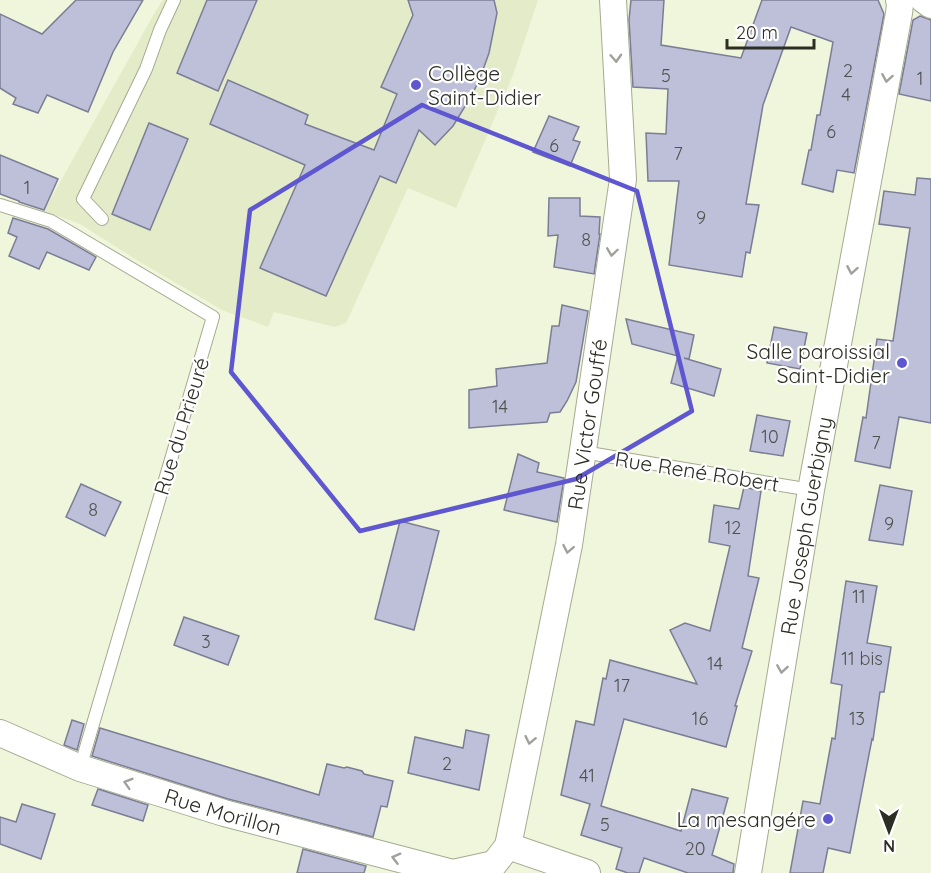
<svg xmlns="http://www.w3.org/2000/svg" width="931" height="873" viewBox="0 0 931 873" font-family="Quicksand,sans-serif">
	<rect width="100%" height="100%" fill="#f0f6db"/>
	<polygon fill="#e4ebc9" points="163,0 538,0 513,75 456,208 408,188 346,323 335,327 274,312 268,327 222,310 135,259 80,224 44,211 155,12"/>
	<g fill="#bec0d9" stroke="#7b7d95" stroke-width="1.5">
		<polygon points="76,0 143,0 113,52 88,112 47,95 38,113 13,104 16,98 0,88 0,14 42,34"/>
		<polygon points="207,0 257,0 218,91 177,73"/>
		<polygon points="408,0 494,0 497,13 489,53 480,78 472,95 453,126 435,145 419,130 396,183 380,176 326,296 260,268 305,165 210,124 228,80 308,115 305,124 374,150 397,94 381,87 413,15"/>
		<polygon points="631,0 664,0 661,45 741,58 762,0 878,0 884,14 854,173 837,170 833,192 802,184 809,150 811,150 817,115 820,115 833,42 791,27 763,105 746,204 759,205 750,253 746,252 742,277 669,265 679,181 648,181 646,133 666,134 668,89 633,87 629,20"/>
		<polygon points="920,16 931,20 931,101 899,94 913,20"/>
		<polygon points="549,116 579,127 573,140 580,142 570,166 533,152"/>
		<polygon points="149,123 188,139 150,230 112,214"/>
		<polygon points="0,155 58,179 44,210 19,202 19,201 0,194"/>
		<polygon points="917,178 931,179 931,423 899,417 890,468 855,461 863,417 866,418 877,339 893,341 910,228 879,224 884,191 915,195"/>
		<polygon points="549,198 580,198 580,216 600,217 599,234 600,234 594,274 554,267 558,235 548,236"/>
		<polygon points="13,218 48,229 96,257 89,270 47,252 39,269 9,256 17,237 8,233"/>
		<polygon points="562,305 588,311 576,382 567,401 560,412 550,413 547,422 469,428 469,390 497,386 496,369 547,363 552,326 559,326"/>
		<polygon points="626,319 694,335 689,359 684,358 721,369 714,396 671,383 678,356 632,344"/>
		<polygon points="774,327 807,333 800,369 767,363"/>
		<polygon points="757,415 790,421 783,456 750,451"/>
		<polygon points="518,454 539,463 537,472 564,478 557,522 504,510"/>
		<polygon points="81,484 121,502 105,536 66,517"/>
		<polygon points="880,485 912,491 903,545 869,540"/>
		<polygon points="744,487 761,491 748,576 759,578 742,648 752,651 735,706 737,706 726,747 624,719 601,806 681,831 692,789 728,798 712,855 734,864 733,873 688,873 644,858 639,873 628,873 616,869 622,848 581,835 590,804 561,795 576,721 594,725 603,678 606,679 610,660 697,684 670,630 685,623 710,631 730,546 709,542 714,505 739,509"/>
		<polygon points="400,521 439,531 414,630 375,619"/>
		<polygon points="846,581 877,586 867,643 891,647 884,692 880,692 873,740 872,739 850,853 828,848 823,873 790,873 803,801 820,804 832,738 835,739 842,685 831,683"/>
		<polygon points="184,617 239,636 228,665 174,645"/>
		<polygon points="72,720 84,724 77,750 64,745"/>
		<polygon points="100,728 319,795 327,764 344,768 347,767 362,771 364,774 393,781 387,807 381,806 373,837 228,799 92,756"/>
		<polygon points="466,730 489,735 479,790 408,773 415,737 463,748"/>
		<polygon points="98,789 148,805 143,821 92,805"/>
		<polygon points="22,804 55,814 41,859 0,844 0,817 16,822"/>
		<polygon points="303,849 366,866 364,873 297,873"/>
	</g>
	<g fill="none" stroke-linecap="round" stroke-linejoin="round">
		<defs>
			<g id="service">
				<polyline points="0,205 51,221 213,317 80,768"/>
				<polyline points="102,219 83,199 146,69 160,30 174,0"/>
				<polyline points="583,452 811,490"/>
			</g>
			<g id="minor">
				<polyline points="924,0 931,5"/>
				<path id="s1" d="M0 733 80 768 224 813 453 873"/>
				<polyline points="508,846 587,873"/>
				<path id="s2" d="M453 873 494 864 508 846 569 545 623 179 613 0"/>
				<path id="s3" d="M748 873 811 490 899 13 900 5 899 0"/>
			</g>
		</defs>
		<use href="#service" stroke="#a5aa90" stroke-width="14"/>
		<use href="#minor" stroke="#a5aa90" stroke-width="28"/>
		<use href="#service" stroke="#fff" stroke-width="12"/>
		<use href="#minor" stroke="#fff" stroke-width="26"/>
	</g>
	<defs><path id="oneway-chevron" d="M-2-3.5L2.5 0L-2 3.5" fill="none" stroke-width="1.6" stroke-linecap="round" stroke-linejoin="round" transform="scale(1.5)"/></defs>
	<g stroke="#a0a19c">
		<use href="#oneway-chevron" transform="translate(616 58) rotate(87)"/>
		<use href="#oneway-chevron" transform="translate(887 78) rotate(100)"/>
		<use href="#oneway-chevron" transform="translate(612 252) rotate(98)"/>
		<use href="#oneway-chevron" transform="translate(852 270) rotate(100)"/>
		<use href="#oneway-chevron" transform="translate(568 549) rotate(101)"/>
		<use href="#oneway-chevron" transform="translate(782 669) rotate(99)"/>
		<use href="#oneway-chevron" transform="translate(530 740) rotate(102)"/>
		<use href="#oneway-chevron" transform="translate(128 783) rotate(-163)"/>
		<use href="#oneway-chevron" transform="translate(396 858) rotate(-165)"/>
	</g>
	<path fill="none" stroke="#5f57cf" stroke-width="4.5" stroke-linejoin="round" d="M422 105 637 191 692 411 576 479 360 531 231 372 250 210Z"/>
	<g fill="#5f57cf" stroke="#fff" stroke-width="2">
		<circle cx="416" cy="85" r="6"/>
		<circle cx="902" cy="363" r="6"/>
		<circle cx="828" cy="819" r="6"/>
	</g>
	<g text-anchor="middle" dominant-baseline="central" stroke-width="4.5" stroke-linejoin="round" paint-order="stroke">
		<g font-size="18" fill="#505251">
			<text x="848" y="70">2</text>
			<text x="666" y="75">5</text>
			<text x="920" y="78">1</text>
			<text x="846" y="94">4</text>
			<text x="831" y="131">6</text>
			<text x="554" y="145">6</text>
			<text x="678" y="153">7</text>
			<text x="27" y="187">1</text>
			<text x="701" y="217">9</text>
			<text x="586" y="239">8</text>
			<text x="500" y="406">14</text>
			<text x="770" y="436">10</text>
			<text x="876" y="442">7</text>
			<text x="93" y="509">8</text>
			<text x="889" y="523">9</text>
			<text x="733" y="527">12</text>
			<text x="859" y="596">11</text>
			<text x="206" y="641">3</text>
			<text x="862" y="658">11 bis</text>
			<text x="715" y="663">14</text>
			<text x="622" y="685">17</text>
			<text x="700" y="718">16</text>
			<text x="857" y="718">13</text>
			<text x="447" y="763">2</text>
			<text x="587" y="775">41</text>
			<text x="605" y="824">5</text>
			<text x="695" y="848">20</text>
		</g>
		<g font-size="21" fill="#2c2e24" stroke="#fff" text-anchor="end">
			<text x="428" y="73" text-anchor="start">Collège<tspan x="428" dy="24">Saint-Didier</tspan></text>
			<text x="890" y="351">Salle paroissial<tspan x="890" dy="24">Saint-Didier</tspan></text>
			<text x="816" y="819">La mesangére</text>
		</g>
		<g font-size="21" fill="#2c2e24" stroke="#fff">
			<text stroke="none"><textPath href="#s2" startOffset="494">Rue Victor Gouffé</textPath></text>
			<text transform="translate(181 426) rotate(-73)">Rue du Prieuré</text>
			<text transform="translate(697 471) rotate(9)">Rue René Robert</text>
			<text stroke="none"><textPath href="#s3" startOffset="352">Rue Joseph Guerbigny</textPath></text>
			<text stroke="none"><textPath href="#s1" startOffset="237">Rue Morillon</textPath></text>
		</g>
	</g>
	<g transform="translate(889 831) rotate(180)" stroke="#ffffff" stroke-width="4.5" paint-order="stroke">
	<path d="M0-4.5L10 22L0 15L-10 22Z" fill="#2c2e24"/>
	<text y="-9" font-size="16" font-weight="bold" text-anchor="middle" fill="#2c2e24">N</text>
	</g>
	<path d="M727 39v9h87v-9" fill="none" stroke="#2c2e24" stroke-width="3"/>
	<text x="736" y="39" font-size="18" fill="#2c2e24" stroke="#ffffff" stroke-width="4.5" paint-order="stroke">20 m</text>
</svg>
